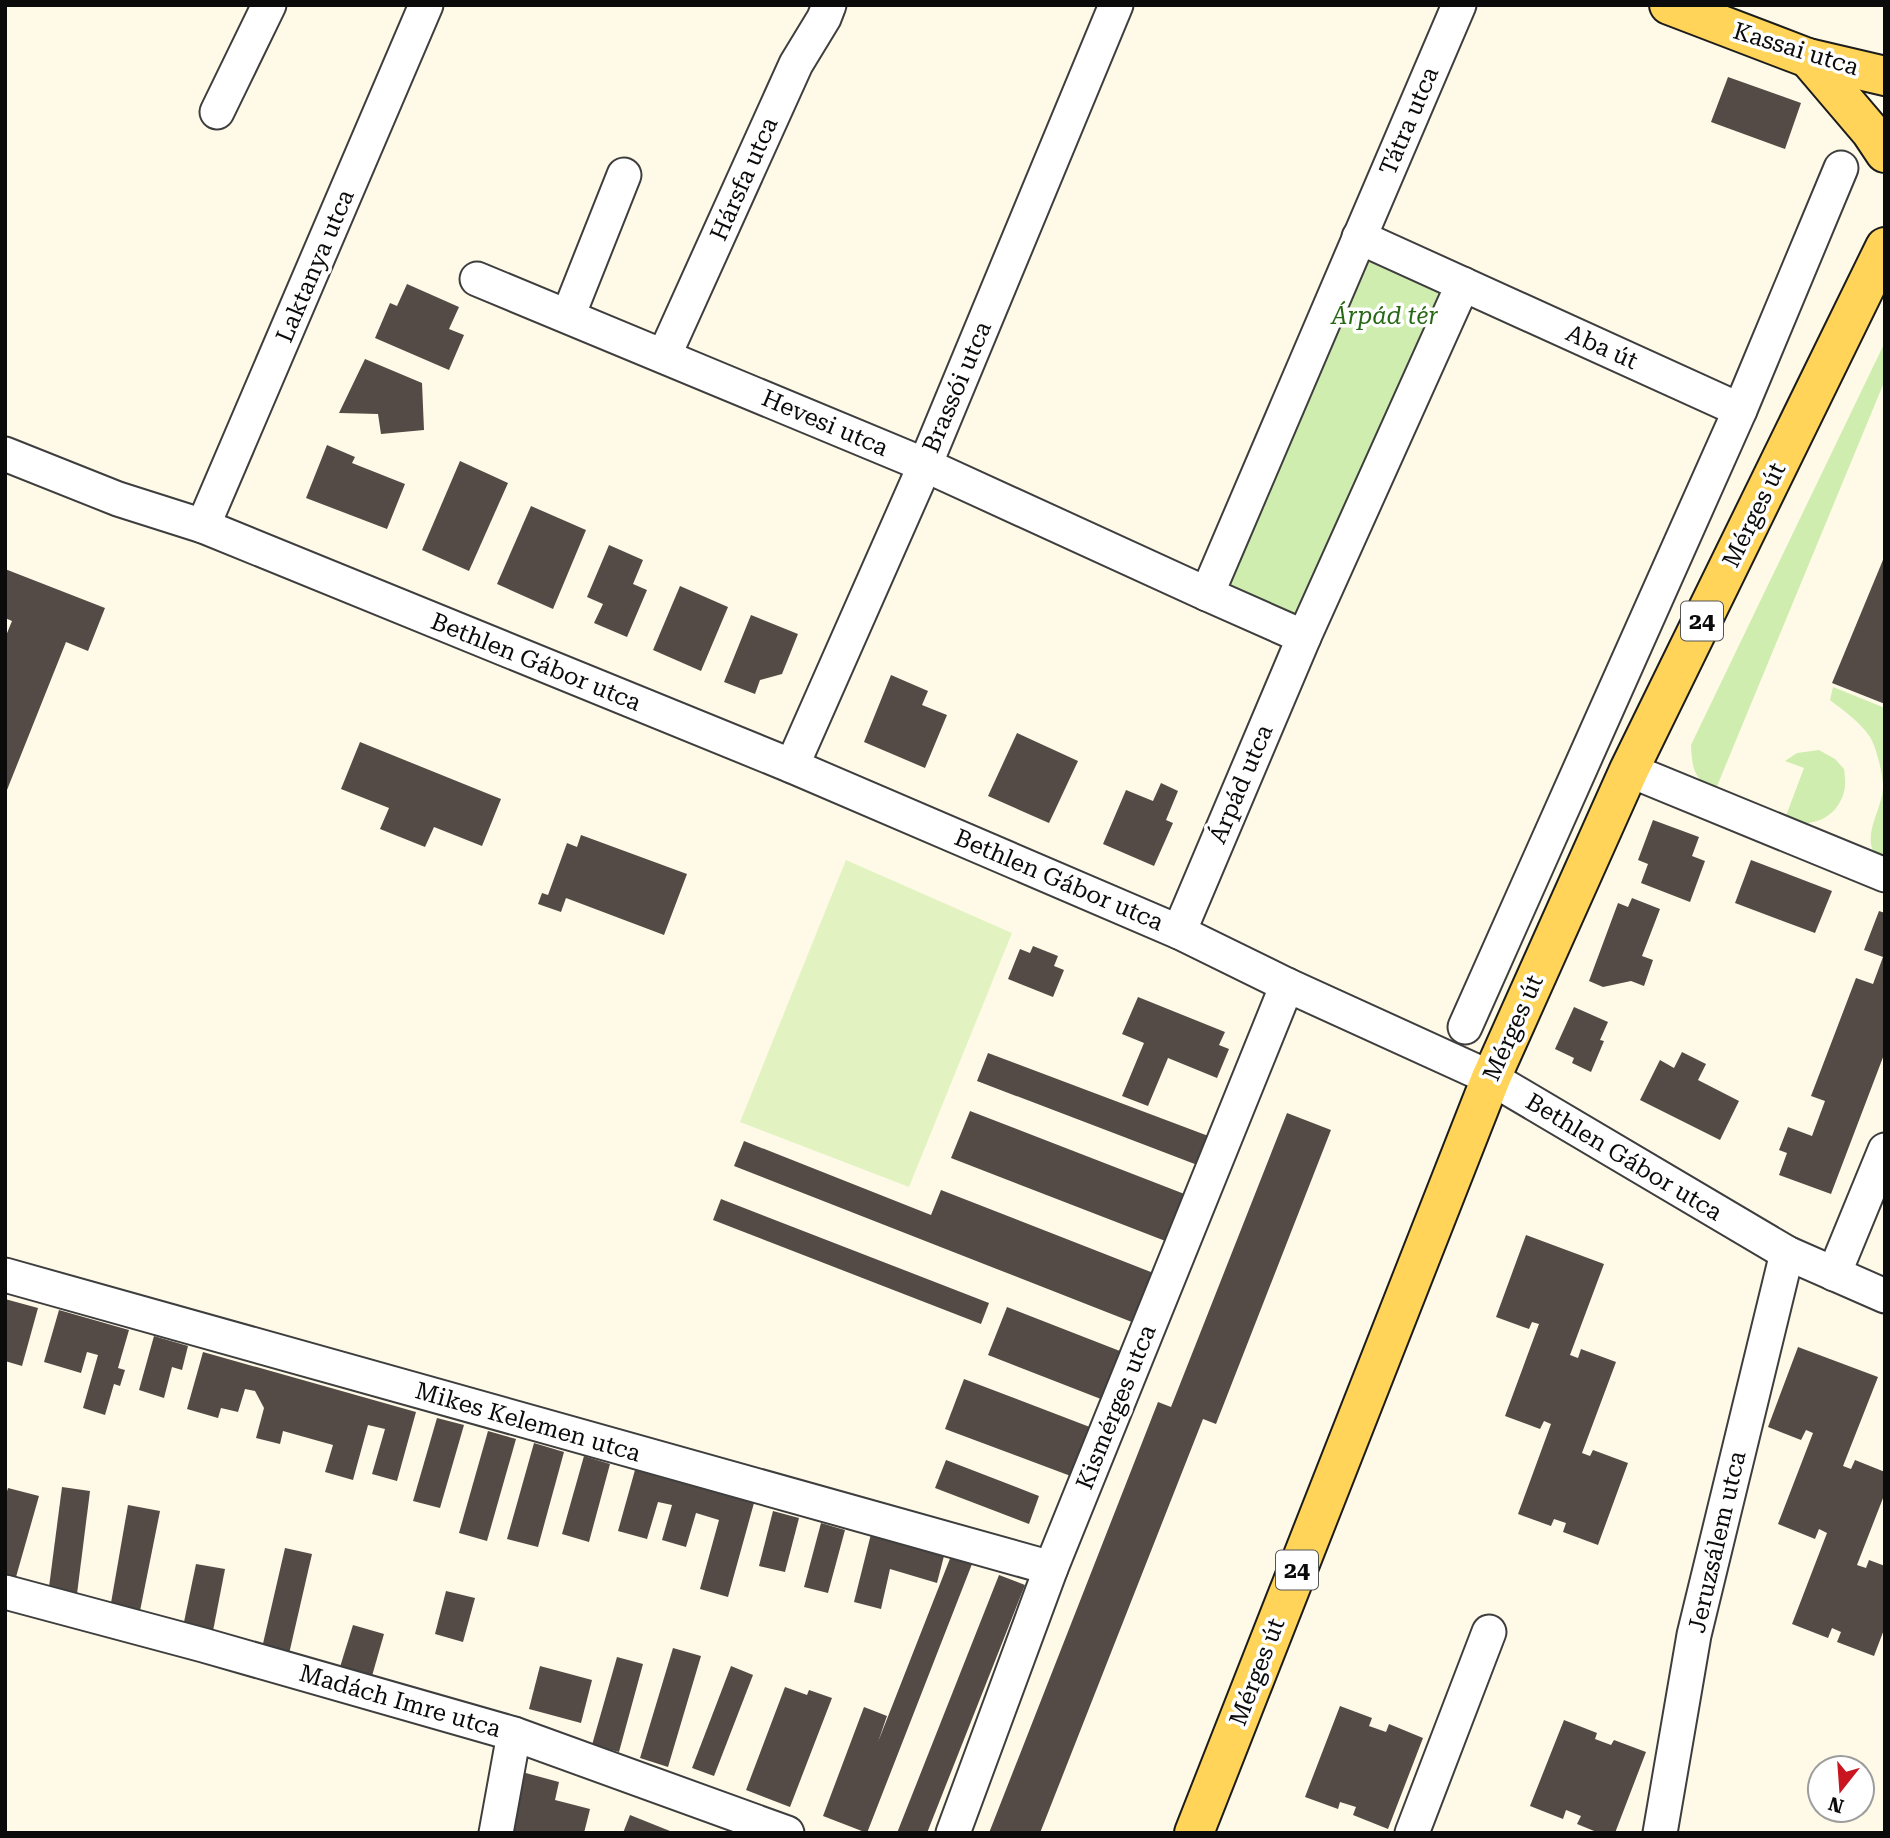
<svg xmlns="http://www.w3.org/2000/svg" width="1890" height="1838" viewBox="0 0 1890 1838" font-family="'Roboto Serif',serif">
	<rect width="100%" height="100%" fill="#fffae8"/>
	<g fill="#cfedae">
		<polygon points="1361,245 1452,289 1300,630 1213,592"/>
		<path d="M1885 342V380L1715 791C1694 779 1692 769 1691 745Z"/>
		<path d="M1833 687 1885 708V864C1855 844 1881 814 1883 789 1884 778 1876 746 1870 737 1860 722 1844 711 1830 700Z"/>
		<path d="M1819 750 1835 759 1844 769C1845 776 1846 785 1844 792 1836 820 1810 828 1784 821L1804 768 1785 761 1797 753Z"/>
	</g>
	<polygon fill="#e2f3c1" points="846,860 1012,933 909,1187 740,1122"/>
	<g fill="#544b46">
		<polygon points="1728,77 1801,103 1785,149 1711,122"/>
		<polygon points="407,284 459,307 449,329 464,335 449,370 375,338 390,303 397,306"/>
		<polygon points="365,359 422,383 424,430 381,434 378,414 339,413"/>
		<polygon points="327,445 355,457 352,463 405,484 387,529 306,498"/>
		<polygon points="460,461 508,483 469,571 422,550"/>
		<polygon points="531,506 586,530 553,609 497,584"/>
		<polygon points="609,545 643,560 633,584 647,590 627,637 594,623 603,604 587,597"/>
		<polygon points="1885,555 1885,704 1832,683"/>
		<polygon points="5,569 105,608 88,651 66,642 5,795 5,638 12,621 5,618"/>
		<polygon points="680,586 728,607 701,671 653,650"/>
		<polygon points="751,615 798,634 782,674 760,680 755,694 724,682"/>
		<polygon points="891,675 928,691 922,705 947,715 925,768 864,742"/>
		<polygon points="1017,733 1078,761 1049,823 988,796"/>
		<polygon points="360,742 501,799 482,846 434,827 425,847 380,829 389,808 341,789"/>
		<polygon points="1161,783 1178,791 1166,820 1173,823 1154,866 1103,844 1126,790 1153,801"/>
		<polygon points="1653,820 1699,837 1692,856 1705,861 1690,902 1641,883 1648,864 1638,860"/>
		<polygon points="581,835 687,874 664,935 566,898 561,912 538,904 542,893 548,895 567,843 577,847"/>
		<polygon points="1751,860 1832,891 1815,933 1735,903"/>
		<polygon points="1632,898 1660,909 1642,956 1653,960 1644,986 1631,981 1603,987 1589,981 1618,903 1628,907"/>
		<polygon points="1879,911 1885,913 1885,1052 1831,1194 1779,1175 1787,1153 1779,1150 1788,1127 1812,1136 1825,1101 1811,1096 1856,978 1873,984 1883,957 1864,950"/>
		<polygon points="1033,946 1058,956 1054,966 1064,970 1053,997 1008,979 1020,949 1030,953"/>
		<polygon points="1138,997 1225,1032 1219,1045 1229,1049 1217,1078 1168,1058 1148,1106 1122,1096 1144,1043 1122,1034"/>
		<polygon points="1574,1007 1608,1022 1600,1040 1604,1041 1591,1072 1572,1063 1574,1058 1555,1049"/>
		<polygon points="1682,1052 1706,1064 1698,1080 1739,1101 1720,1140 1640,1100 1660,1060 1674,1068"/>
		<polygon points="988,1053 1211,1137 1200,1166 977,1081"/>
		<polygon points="970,1111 1187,1195 1168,1242 951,1158"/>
		<polygon points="1287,1113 1331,1130 1216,1424 1203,1419 1040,1833 989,1833 1158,1402 1171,1407"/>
		<polygon points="744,1141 931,1215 941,1190 1156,1274 1137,1324 734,1166"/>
		<polygon points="721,1199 989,1303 981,1324 713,1220"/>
		<polygon points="1526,1235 1604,1264 1570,1355 1578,1358 1581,1349 1616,1362 1582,1453 1590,1456 1593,1450 1628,1463 1598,1545 1563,1532 1566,1523 1554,1519 1551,1526 1518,1514 1551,1424 1544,1421 1540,1429 1505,1416 1539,1324 1532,1322 1529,1329 1496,1317"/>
		<polygon points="5,1299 38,1308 22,1366 5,1361"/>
		<polygon points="1007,1307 1125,1353 1106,1401 988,1355"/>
		<polygon points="59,1310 129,1330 118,1368 125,1370 120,1386 114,1384 105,1415 83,1408 98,1355 87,1352 81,1373 44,1362"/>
		<polygon points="154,1336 188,1346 182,1370 172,1367 164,1398 139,1390"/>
		<polygon points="1798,1347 1878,1377 1843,1466 1851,1469 1855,1460 1885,1472 1885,1493 1857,1565 1866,1568 1869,1560 1885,1566 1885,1627 1874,1656 1837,1642 1841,1632 1832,1628 1828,1638 1792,1624 1827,1533 1819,1529 1815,1539 1778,1524 1813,1433 1806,1430 1801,1440 1768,1427"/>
		<polygon points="203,1352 416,1412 397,1481 372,1474 385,1429 368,1425 353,1480 325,1472 333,1445 283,1431 280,1444 256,1438 264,1408 255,1391 245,1389 238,1412 221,1408 218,1418 187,1409"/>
		<polygon points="964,1379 1095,1429 1076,1478 945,1429"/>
		<polygon points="437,1418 464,1425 440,1508 413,1501"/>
		<polygon points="488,1431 516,1439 487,1541 459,1533"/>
		<polygon points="534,1443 564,1452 538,1547 507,1539"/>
		<polygon points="584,1456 610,1464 589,1542 562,1534"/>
		<polygon points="946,1460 1039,1496 1029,1524 935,1488"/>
		<polygon points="635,1470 754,1503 728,1597 700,1589 719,1520 696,1513 686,1547 662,1540 672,1505 658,1502 647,1539 618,1531"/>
		<polygon points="62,1487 90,1491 77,1594 49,1587"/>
		<polygon points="8,1488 39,1496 16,1577 5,1574 5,1498"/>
		<polygon points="128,1505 160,1511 140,1611 111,1603"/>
		<polygon points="773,1511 799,1518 785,1572 759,1566"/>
		<polygon points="821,1523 845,1530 828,1593 804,1587"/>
		<polygon points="871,1534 944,1556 937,1583 890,1569 881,1609 854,1602"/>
		<polygon points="285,1548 312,1554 289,1654 262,1648"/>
		<polygon points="951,1556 972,1564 867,1833 823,1816 864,1707 887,1716 878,1742"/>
		<polygon points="196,1564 225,1569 213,1631 184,1622"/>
		<polygon points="999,1575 1025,1585 927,1833 897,1833"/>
		<polygon points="446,1591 475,1598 463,1642 435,1634"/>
		<polygon points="353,1625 384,1634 372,1676 340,1667"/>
		<polygon points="673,1648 701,1656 668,1767 640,1758"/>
		<polygon points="617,1657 643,1664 619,1752 592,1745"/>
		<polygon points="540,1666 592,1680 581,1723 529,1709"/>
		<polygon points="731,1666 753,1675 714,1776 692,1768"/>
		<polygon points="785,1687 807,1695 809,1690 832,1698 790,1807 746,1790"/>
		<polygon points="1340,1706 1372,1718 1369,1726 1386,1732 1389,1724 1423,1738 1388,1829 1353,1815 1356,1807 1340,1802 1338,1809 1305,1797"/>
		<polygon points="1564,1720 1597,1733 1595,1739 1611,1745 1614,1740 1646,1752 1615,1833 1599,1833 1577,1824 1581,1816 1566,1810 1563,1819 1530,1806"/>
		<polygon points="522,1772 559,1782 555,1800 590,1809 584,1833 508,1833"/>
		<polygon points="630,1815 675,1833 623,1833"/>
	</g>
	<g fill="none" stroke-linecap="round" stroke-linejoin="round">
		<defs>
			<g id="minor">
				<polyline points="217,112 269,5"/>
				<polyline points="1359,237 1740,410"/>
				<polyline points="477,279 925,465 1207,594 1304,637"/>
				<polyline points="568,316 624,175"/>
				<polyline points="664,356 796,64 824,18 829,5"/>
				<polyline points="5,454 118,499 203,526 792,766 1179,932 1287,985 1491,1078 1787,1253 1885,1296"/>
				<polyline points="203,526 426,5"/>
				<polyline points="1207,594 1459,5"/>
				<polyline points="792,766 925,465 1116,5"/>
				<polyline points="1629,770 1885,875"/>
				<polyline points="1179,932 1304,637 1463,284"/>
				<polyline points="1465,1027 1740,410 1841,168"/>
				<polyline points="1834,1274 1885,1150"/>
				<polyline points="5,1275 1051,1568"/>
				<polyline points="5,1592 203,1645 514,1734 787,1833"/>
				<polyline points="496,1833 514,1734"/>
				<polyline points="953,1833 1051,1568 1287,985"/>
				<polyline points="1412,1833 1489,1632"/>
				<polyline points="1660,1833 1694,1635 1787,1253"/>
			</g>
			<g id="major">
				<polyline points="1669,5 1808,58 1885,76"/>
				<polyline points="1808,58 1871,132 1885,153"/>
				<polyline points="1194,1833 1491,1078 1629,770 1885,247"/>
			</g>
		</defs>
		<use href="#minor" stroke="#3e3e3e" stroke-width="37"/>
		<use href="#major" stroke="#1c1c1c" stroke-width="42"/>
		<use href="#minor" stroke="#fff" stroke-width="33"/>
		<use href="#major" stroke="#ffd458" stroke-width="38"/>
	</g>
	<g text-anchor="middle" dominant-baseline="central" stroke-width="7" stroke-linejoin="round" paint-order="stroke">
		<g fill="#fff" stroke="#545454" stroke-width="2">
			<rect x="1681" y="601.5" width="42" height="39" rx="5"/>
			<rect x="1276" y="1550.5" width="42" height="39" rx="5"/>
		</g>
		<g font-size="23" font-weight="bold" fill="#0b0b0b">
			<text x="1702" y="621">24</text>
			<text x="1297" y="1570">24</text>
		</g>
		<g font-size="24" fill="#0b0b0b" stroke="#fff">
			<text transform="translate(1796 49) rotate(17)">Kassai utca</text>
			<text transform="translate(1409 121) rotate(-67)">Tátra utca</text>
			<text transform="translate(744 179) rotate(-66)">Hársfa utca</text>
			<text transform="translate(315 266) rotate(-67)">Laktanya utca</text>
			<text transform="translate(1602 347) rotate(24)">Aba út</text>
			<text transform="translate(957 387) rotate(-67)">Brassói utca</text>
			<text transform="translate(825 423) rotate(23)">Hevesi utca</text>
			<text transform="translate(1754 515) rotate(-64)">Mérges út</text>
			<text transform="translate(536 662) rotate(22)">Bethlen Gábor utca</text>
			<text transform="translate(1241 784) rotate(-67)">Árpád utca</text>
			<text transform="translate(1059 880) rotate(23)">Bethlen Gábor utca</text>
			<text transform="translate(1513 1028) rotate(-66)">Mérges út</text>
			<text transform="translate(1624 1157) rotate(31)">Bethlen Gábor utca</text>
			<text transform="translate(1116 1407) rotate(-68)">Kismérges utca</text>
			<text transform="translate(528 1422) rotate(16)">Mikes Kelemen utca</text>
			<text transform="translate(1717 1542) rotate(-77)">Jeruzsálem utca</text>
			<text transform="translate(1257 1672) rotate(-69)">Mérges út</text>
			<text transform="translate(400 1701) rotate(16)">Madách Imre utca</text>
		</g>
		<g font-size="24" font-style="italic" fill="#276815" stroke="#fff">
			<text x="1385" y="316">Árpád tér</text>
		</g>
	</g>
	<rect width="1890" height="1838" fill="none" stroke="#0b0b0b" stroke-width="14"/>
	<g transform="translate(1841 1789) rotate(197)"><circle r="33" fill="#ffffff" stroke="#9d9d9d" stroke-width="2"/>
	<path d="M0-5L12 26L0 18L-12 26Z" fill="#c81520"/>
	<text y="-10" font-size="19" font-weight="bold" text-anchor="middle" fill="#0b0b0b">N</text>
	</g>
</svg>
